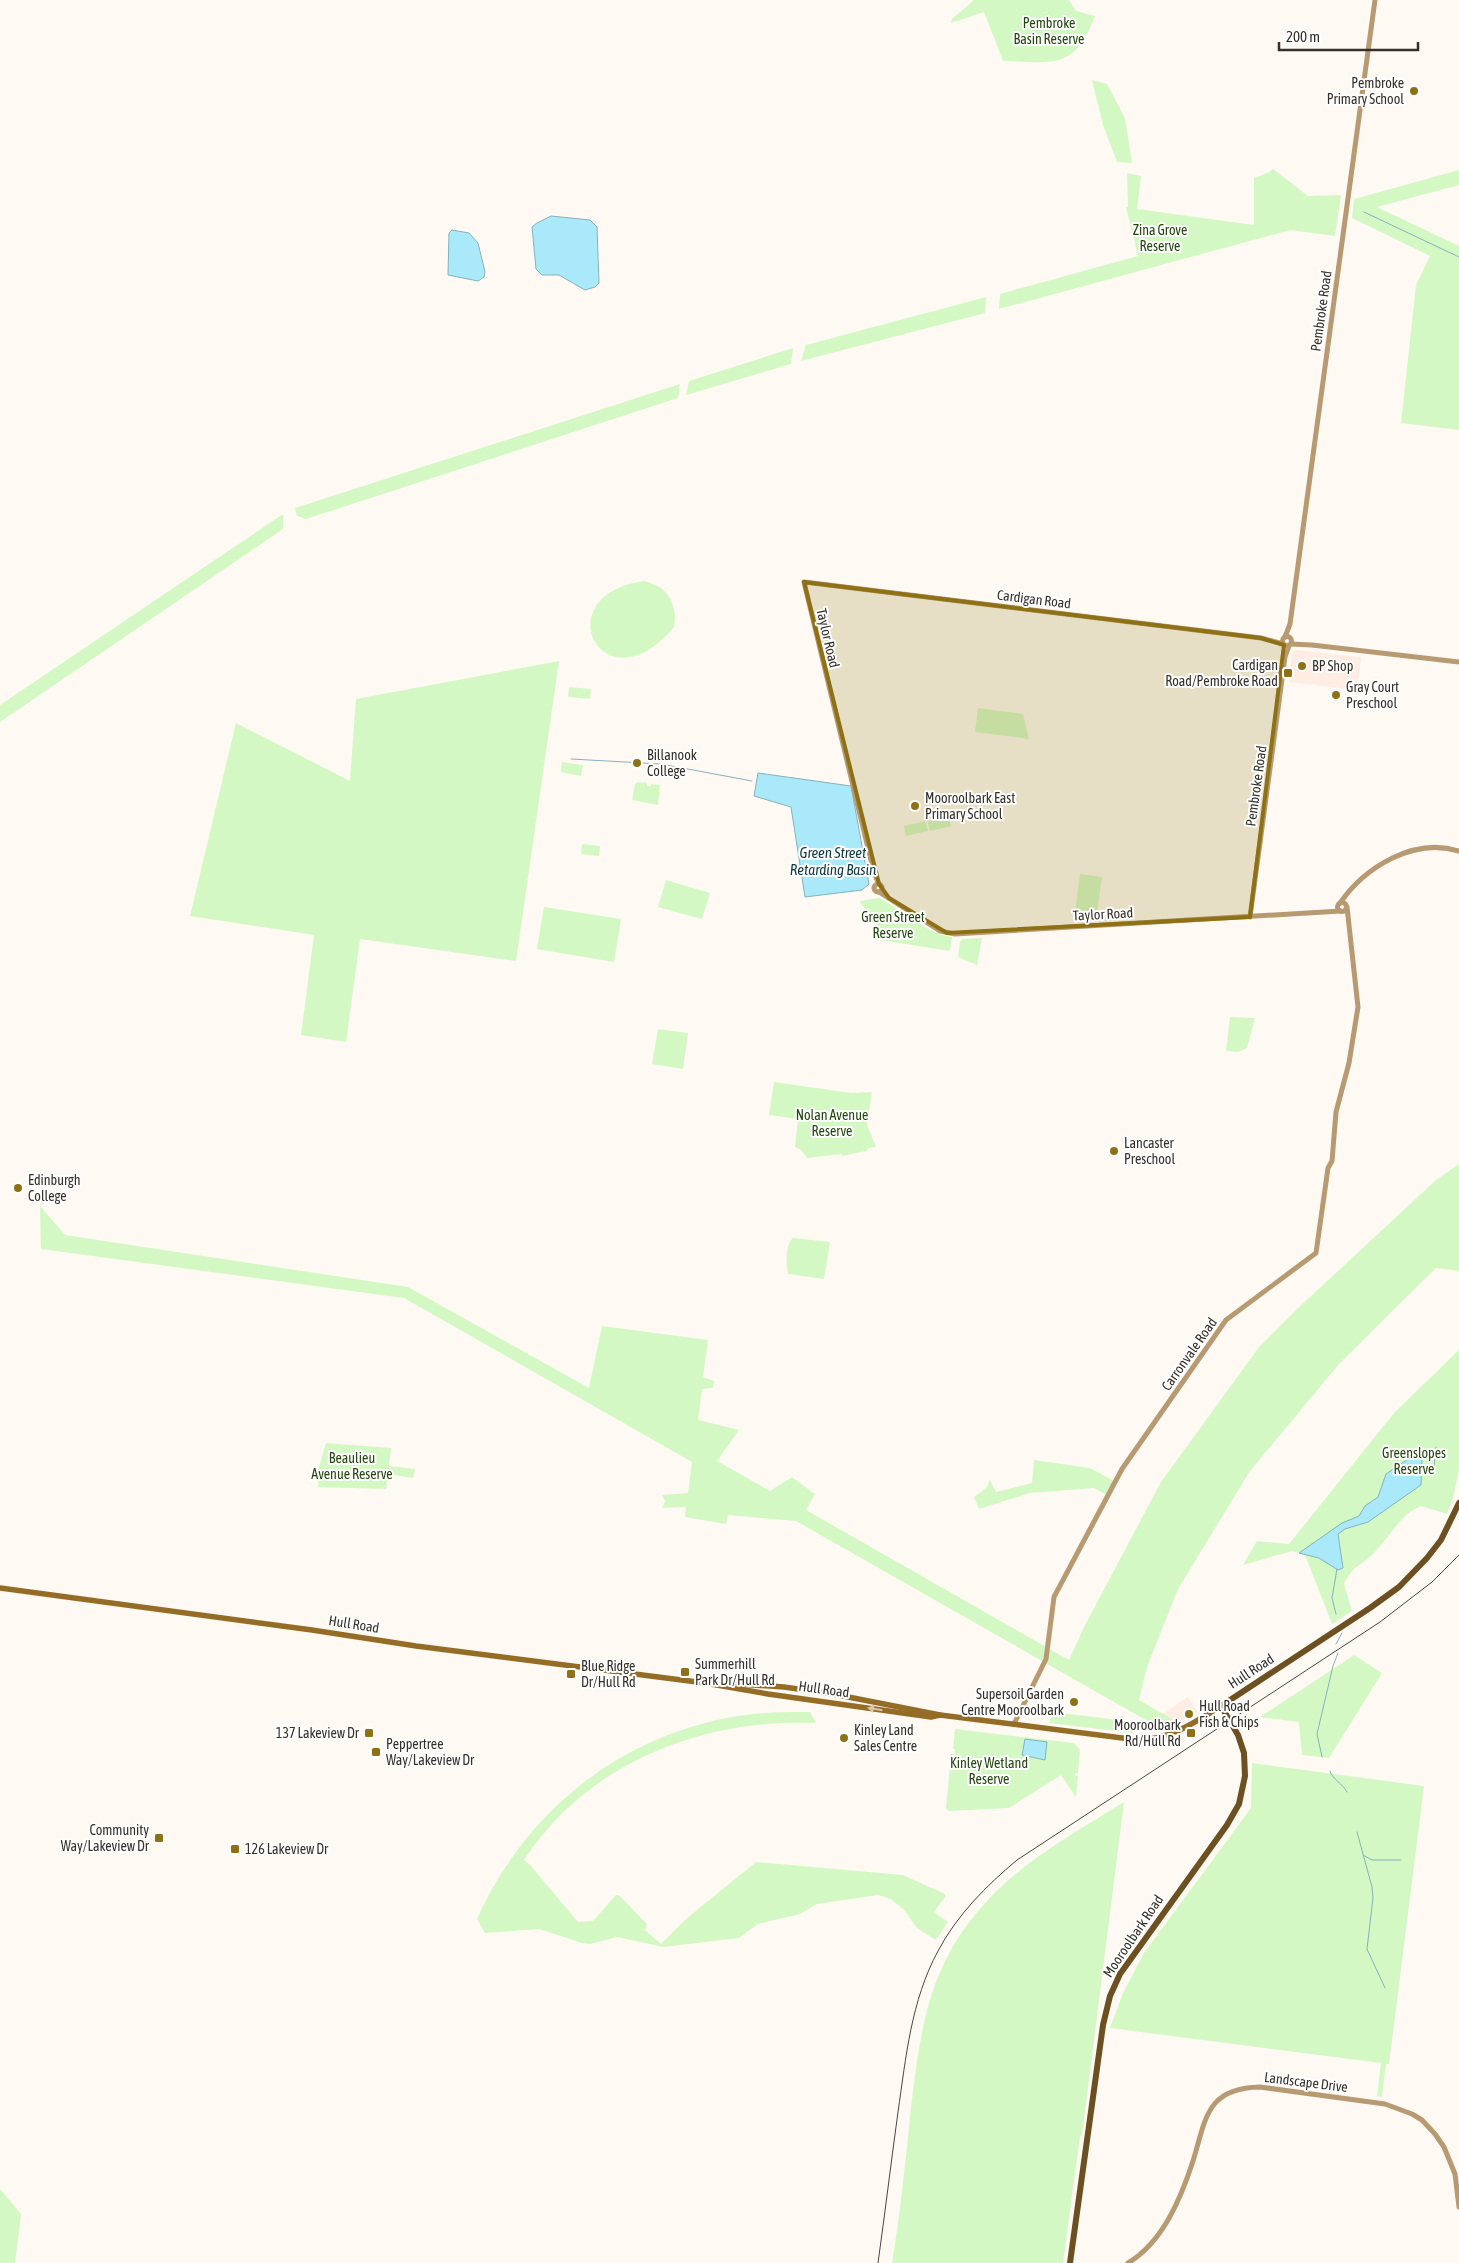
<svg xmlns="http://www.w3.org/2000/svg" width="1459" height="2263" viewBox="0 0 1459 2263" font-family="'Asap Condensed',sans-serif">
	<rect width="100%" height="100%" fill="#fef9f3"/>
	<g fill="#ffece3">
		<polygon points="1296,650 1361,657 1357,690 1289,682 1292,653"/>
		<polygon points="1188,1697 1197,1712 1179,1723 1163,1714"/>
	</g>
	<g fill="#d4f8c4">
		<path d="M974 0H1069L1076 11 1095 16C1074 71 1054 62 1003 61L984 12 951 23 952 19Z"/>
		<polygon points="1092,80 1107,84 1125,118 1132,163 1117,162 1103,125"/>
		<polygon points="1273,169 1308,196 1341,195 1335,236 1290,230 999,309 1000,294 1138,256 1126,207 1128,207 1127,173 1141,176 1137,209 1254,225 1254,178 1267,173"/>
		<polygon points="1459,170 1459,185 1377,207 1459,246 1459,430 1401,423 1416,285 1430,256 1352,218 1354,199"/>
		<polygon points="986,297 985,313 801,361 806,345"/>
		<polygon points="793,348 791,364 686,395 689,381"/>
		<polygon points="680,384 678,398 306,519 297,516 295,508"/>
		<polygon points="283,514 283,529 0,722 0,705"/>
		<path d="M644 581C667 586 678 603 674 627 603 712 543 595 644 581Z"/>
		<polygon points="559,661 516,961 360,939 346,1042 301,1035 314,935 190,916 236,723 350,781 356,699"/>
		<polygon points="569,687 591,689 590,699 568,697"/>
		<polygon points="978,708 1023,714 1029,739 975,732"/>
		<polygon points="562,762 583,765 581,776 561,772"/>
		<polygon points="638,782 647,783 647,786 651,786 651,784 660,785 658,805 632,800 635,784"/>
		<polygon points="949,816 951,826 930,831 927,821"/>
		<polygon points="925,821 928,831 906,836 904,826"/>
		<polygon points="582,844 600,846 599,856 581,854"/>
		<polygon points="1080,874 1102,877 1096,920 1074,921"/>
		<polygon points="666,880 710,893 702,919 658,907"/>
		<path d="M879 898C903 910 925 933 952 937L950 951 874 939 876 924 859 901Z"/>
		<polygon points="544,907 621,919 614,962 537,949"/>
		<polygon points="982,938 977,965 958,957 960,941 963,939"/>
		<polygon points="1230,1017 1255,1018 1247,1048 1238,1052 1226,1051"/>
		<polygon points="658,1029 688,1033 683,1069 652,1064"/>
		<polygon points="774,1082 851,1093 872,1092 867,1125 876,1147 869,1148 866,1151 842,1156 842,1154 807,1158 801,1150 795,1147 798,1119 769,1115"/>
		<polygon points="1459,1164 1459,1271 1436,1268 1339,1364 1250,1471 1178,1589 1147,1667 1139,1700 1179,1723 1165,1731 796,1521 728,1515 726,1524 685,1517 686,1507 663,1508 665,1501 662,1495 688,1493 692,1462 404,1298 41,1249 40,1206 65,1235 408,1287 589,1388 602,1326 708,1340 703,1377 714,1381 713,1388 702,1389 698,1420 739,1430 717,1461 770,1491 792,1477 815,1494 806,1510 1069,1660 1084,1627 1161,1482 1259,1347 1296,1310 1436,1180"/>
		<path d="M793 1238 830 1242 824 1279 788 1274C786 1264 785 1245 793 1238Z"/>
		<path d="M1459 1350V1470L1453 1498 1447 1514 1421 1506C1399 1515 1390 1537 1374 1553 1360 1567 1354 1564 1344 1584L1352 1611 1332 1624 1305 1555 1292 1551 1243 1565 1257 1541 1289 1544 1394 1413Z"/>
		<polygon points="326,1443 391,1448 389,1466 415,1469 413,1478 388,1474 386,1489 318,1487 319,1467"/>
		<polygon points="1034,1460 1090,1468 1114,1481 1107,1495 1094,1488 1030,1493 979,1509 974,1497 986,1488 990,1480 996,1492 1032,1483"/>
		<polygon points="1354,1655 1382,1673 1329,1758 1302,1755 1299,1722 1260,1717"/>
		<path d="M794 1712H810L816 1723C703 1718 587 1763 524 1860L530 1865 578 1922 593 1921 616 1895H619L647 1924 645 1930 661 1944 686 1919 756 1862 903 1875 945 1894V1897L934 1912 948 1922 936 1940 917 1928 904 1910 891 1899 878 1895 817 1904 800 1914 758 1924 739 1938 663 1947 617 1937 590 1944 582 1943 539 1929 485 1933 477 1919C533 1793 655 1711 794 1712Z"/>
		<polygon points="1053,1712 1135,1722 1133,1733 1049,1723"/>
		<polygon points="955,1729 1074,1743 1080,1750 1078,1773 1075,1773 1075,1776 1078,1776 1076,1797 1061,1775 1009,1808 948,1811 946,1808 951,1754 955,1754 955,1749 953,1749"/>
		<polygon points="1252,1763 1424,1786 1389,2064 1386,2064 1382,2097 1377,2096 1381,2063 1110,2028 1123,1993 1144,1953 1251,1808"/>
		<path d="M1124 1802 1082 2135 1080 2136 1063 2263H892C900 2215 905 2166 910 2117 921 2022 929 1954 1003 1885 1039 1852 1084 1827 1124 1802Z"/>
		<polygon points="0,2189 21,2214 15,2263 0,2263"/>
	</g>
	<g fill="#a9e9fa" stroke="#86b2bc">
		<polygon points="551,216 590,220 597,227 599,283 595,287 585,290 559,275 542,275 536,269 532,227 537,223"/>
		<polygon points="452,230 469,233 478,243 485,272 484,277 478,281 448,275 449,233"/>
		<polygon points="758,773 851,786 869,884 862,890 805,897 791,807 754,796"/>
		<polygon points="1414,1455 1422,1458 1421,1485 1368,1522 1345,1529 1338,1534 1343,1568 1338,1570 1319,1558 1299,1553 1342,1523 1359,1516 1365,1506 1378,1497 1386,1474"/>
		<polygon points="1025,1739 1047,1742 1045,1760 1022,1755"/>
	</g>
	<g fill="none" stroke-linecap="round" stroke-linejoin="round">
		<g stroke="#86b2bc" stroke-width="1">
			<polyline points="1364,212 1459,257"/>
			<polyline points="571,759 661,764 752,781"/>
			<polyline points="1422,1469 1434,1467 1436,1447"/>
			<polyline points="1336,1614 1332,1598 1337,1569"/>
			<polyline points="1336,1644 1342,1633"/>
			<polyline points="1322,1757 1317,1734 1333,1666 1338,1653"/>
			<path d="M1330 1771C1332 1779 1343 1784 1347 1792"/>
			<polyline points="1357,1832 1372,1887 1373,1898 1367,1949 1385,1988"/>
			<polyline points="1363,1855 1372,1860 1401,1860"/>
		</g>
		<g stroke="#b79a71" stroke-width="5">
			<circle cx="1287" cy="641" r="4.5"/>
			<polyline points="1285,637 1290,624 1375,0"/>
			<polyline points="1291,644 1312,645 1459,662"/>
			<circle cx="878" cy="888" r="4"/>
			<polyline points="879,884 874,873 804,582 1261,638 1283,644"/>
			<polyline points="879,892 940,931 955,934 1341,911"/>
			<circle cx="1342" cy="907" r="4.5"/>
			<path d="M1340 903C1365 867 1414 837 1459 851"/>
			<polyline points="1250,917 1285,657 1289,646"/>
			<polyline points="1014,1724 1046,1659 1054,1597 1122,1469 1226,1320 1316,1253 1328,1168 1332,1161 1336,1112 1349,1063 1358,1007 1347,907"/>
			<path d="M1128 2263C1163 2242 1181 2198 1193 2161 1206 2119 1206 2088 1260 2087L1385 2104 1412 2114 1422 2120 1435 2134 1444 2147 1455 2174 1459 2207"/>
		</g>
		<g stroke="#956c26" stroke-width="5.5">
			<polyline points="0,1588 312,1630 416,1646 705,1683 768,1694 931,1717 940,1715"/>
			<path d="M723 1683 784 1687 833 1694 940 1715 1138 1740C1171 1739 1194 1723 1221 1706"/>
		</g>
		<polyline stroke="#6d5021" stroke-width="6" points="1070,2263 1103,2025 1110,1996 1120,1974 1227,1825 1239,1804 1245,1776 1244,1753 1238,1735 1221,1706 1370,1608 1399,1587 1427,1558 1441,1540 1459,1503"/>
		<path stroke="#4b4640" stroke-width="1" d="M878 2263C885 2213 891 2163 898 2112 906 2057 911 2001 938 1951 957 1915 986 1886 1017 1860L1380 1622 1432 1582 1459 1555"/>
	</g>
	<defs><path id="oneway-solid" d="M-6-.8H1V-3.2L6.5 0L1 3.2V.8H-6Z" transform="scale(1.25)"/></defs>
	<use fill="#d5c4a8" href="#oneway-solid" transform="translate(875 1709) rotate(-171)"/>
	<path fill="#8d7114" fill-opacity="0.2" stroke="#8d7114" stroke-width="4" stroke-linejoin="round" d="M804 582 1261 638 1284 645 1250 917 947 933 889 898 879 884Z"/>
	<g fill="#8d7114" stroke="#fff" stroke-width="2">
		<circle cx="1414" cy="91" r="5"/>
		<circle cx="1302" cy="666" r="5"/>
		<rect x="1283" y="668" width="10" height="10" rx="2.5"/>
		<circle cx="1336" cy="695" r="5"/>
		<circle cx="637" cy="763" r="5"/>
		<circle cx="915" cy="806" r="5"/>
		<circle cx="1114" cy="1151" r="5"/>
		<circle cx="18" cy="1188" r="5"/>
		<rect x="680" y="1667" width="10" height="10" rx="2.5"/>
		<rect x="566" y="1669" width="10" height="10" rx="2.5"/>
		<circle cx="1074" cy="1702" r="5"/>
		<circle cx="1189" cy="1714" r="5"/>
		<rect x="364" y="1728" width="10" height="10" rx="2.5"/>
		<rect x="1186" y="1728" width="10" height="10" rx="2.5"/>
		<circle cx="844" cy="1738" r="5"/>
		<rect x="371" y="1747" width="10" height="10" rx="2.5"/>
		<rect x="154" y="1833" width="10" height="10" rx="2.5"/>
		<rect x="230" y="1844" width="10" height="10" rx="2.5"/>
	</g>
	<g text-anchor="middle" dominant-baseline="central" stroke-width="4" stroke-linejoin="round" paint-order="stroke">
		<g font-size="14" fill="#23470e" stroke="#fff">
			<text x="1049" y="23">Pembroke<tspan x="1049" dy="16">Basin Reserve</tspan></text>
			<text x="1160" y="230">Zina Grove<tspan x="1160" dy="16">Reserve</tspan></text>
			<text x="893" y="917">Green Street<tspan x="893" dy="16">Reserve</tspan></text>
			<text x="832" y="1115">Nolan Avenue<tspan x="832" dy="16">Reserve</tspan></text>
			<text x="1414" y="1453">Greenslopes<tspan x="1414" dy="16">Reserve</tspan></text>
			<text x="352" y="1458">Beaulieu<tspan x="352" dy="16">Avenue Reserve</tspan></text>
			<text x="989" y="1763">Kinley Wetland<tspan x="989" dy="16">Reserve</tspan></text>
		</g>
		<g font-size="14" fill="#35302a" stroke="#fff" text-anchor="start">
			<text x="1404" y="83" text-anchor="end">Pembroke<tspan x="1404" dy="16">Primary School</tspan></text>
			<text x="1278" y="665" text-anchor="end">Cardigan<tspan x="1278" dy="16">Road/Pembroke Road</tspan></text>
			<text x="1312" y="666">BP Shop</text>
			<text x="1346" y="687">Gray Court<tspan x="1346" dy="16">Preschool</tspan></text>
			<text x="647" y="755">Billanook<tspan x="647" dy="16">College</tspan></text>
			<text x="925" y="798">Mooroolbark East<tspan x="925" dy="16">Primary School</tspan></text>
			<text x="1124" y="1143">Lancaster<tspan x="1124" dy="16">Preschool</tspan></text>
			<text x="28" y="1180">Edinburgh<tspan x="28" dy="16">College</tspan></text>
			<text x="695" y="1664">Summerhill<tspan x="695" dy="16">Park Dr/Hull Rd</tspan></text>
			<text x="581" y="1666">Blue Ridge<tspan x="581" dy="16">Dr/Hull Rd</tspan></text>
			<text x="1064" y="1694" text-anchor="end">Supersoil Garden<tspan x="1064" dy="16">Centre Mooroolbark</tspan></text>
			<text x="1199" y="1706">Hull Road<tspan x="1199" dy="16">Fish &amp; Chips</tspan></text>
			<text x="1181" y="1725" text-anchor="end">Mooroolbark<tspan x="1181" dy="16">Rd/Hull Rd</tspan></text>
			<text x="854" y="1730">Kinley Land<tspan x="854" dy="16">Sales Centre</tspan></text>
			<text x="359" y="1733" text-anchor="end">137 Lakeview Dr</text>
			<text x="386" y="1744">Peppertree<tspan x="386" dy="16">Way/Lakeview Dr</tspan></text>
			<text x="149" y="1830" text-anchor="end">Community<tspan x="149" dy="16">Way/Lakeview Dr</tspan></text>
			<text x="245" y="1849">126 Lakeview Dr</text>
		</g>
		<g font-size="14" fill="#35302a" stroke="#fff">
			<text transform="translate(1321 311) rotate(-82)">Pembroke Road</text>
			<text transform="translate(1034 599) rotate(7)">Cardigan Road</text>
			<text transform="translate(828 638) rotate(77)">Taylor Road</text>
			<text transform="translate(1256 786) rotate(-82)">Pembroke Road</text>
			<text transform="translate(1103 914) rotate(-3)">Taylor Road</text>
			<text transform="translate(1189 1354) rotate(-55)">Carronvale Road</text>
			<text transform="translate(354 1624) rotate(9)">Hull Road</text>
			<text transform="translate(1251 1671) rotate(-33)">Hull Road</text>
			<text transform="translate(824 1689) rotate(8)">Hull Road</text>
			<text transform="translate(1133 1936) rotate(-56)">Mooroolbark Road</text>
			<text transform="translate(1306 2082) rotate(7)">Landscape Drive</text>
		</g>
		<g font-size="15" font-style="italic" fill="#103841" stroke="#fff">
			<text x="833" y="852">Green Street<tspan x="833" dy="17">Retarding Basin</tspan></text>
		</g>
	</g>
	<path d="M1279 42v8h139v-8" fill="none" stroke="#35302a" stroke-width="2.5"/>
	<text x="1286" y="42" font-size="15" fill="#35302a" stroke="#ffffff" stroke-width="4" paint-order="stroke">200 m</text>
</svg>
